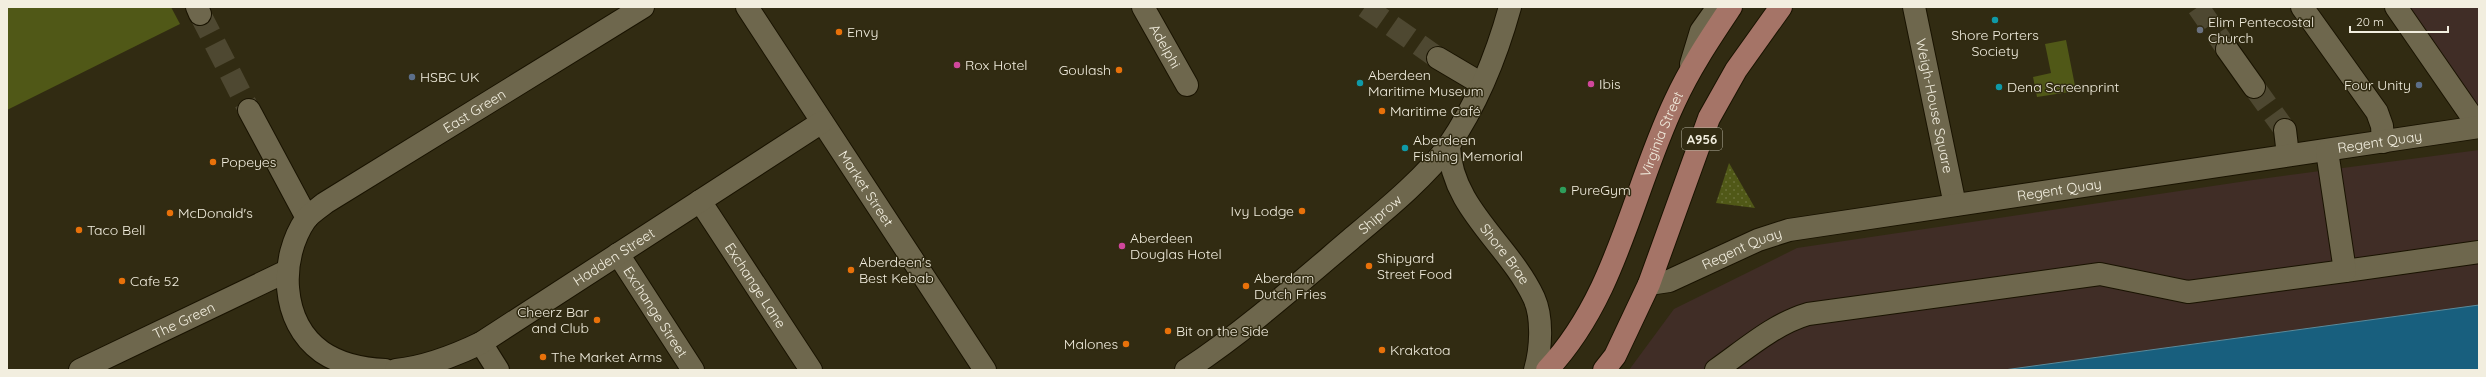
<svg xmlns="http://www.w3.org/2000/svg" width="2486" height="377" viewBox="0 0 2486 377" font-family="Quicksand,sans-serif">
	<defs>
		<pattern id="grass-dots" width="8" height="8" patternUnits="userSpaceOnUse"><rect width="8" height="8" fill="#505817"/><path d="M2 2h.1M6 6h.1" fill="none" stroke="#6a7038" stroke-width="1.8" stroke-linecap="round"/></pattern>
	</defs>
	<rect width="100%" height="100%" fill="#312b12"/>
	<g fill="#402d26">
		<polygon points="2390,7 2479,7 2479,131"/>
		<polygon points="2479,150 2479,370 1629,370 1674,309 1797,248 2253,180"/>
	</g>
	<polygon fill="url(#grass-dots)" points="1729,163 1755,208 1716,203"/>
	<g fill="#505817">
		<polygon points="7,7 171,7 180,24 7,110"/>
		<polygon points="2066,40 2076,91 2037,97 2033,77 2051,73 2045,44"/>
	</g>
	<polygon fill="#185f7e" stroke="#598a9b" points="2479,305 2479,370 2004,370"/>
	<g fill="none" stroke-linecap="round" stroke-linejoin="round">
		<g stroke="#4e4831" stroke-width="22" stroke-dasharray="22 11" stroke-linecap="butt">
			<polyline points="1365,7 1438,58"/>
			<polyline points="2198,7 2227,49"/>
			<polyline points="200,14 249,110"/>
			<polyline points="2254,87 2285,130"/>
		</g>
		<defs>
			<g id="minor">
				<polyline points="197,7 200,14"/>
				<path id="s1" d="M747 7 985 370"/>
				<path id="s2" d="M1143 7 1187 85"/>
				<path id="s3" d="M1914 7 1955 205"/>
				<polyline points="2302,7 2377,112 2382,126 2383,142"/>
				<polyline points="2396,7 2479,127"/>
				<polyline points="2227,49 2254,87"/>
				<polyline points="1438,58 1482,84"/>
				<polyline points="1691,64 1701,31 1718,7"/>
				<polyline points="249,110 307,218"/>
				<polyline points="2285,130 2288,155"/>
				<path id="s4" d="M1449 146C1451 208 1509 244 1534 298 1543 318 1541 349 1535 370"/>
				<path id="s5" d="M700 201 811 370"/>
				<path id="s6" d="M618 254 693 370"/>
				<polyline points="2345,271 2479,252"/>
				<path id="s7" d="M1649 284 1669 281 1758 240 1789 230 2479 127"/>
				<polyline points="481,343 498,370"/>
				<path id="s8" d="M80 370 287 271"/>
				<path id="s9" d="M385 370C362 369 341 365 322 352 280 322 279 258 306 219 311 213 319 208 325 203L643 7"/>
				<path id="s10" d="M396 370C426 367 454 356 481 343L822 122"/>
				<path id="s11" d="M1186 370C1244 332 1298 284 1351 239 1383 212 1425 178 1449 145 1477 104 1497 54 1510 7"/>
				<path d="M1716 370C1746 349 1774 324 1808 314L2100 274 2188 292 2345 271 2327 151"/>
			</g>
			<g id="major">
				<path id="s12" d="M1547 370C1617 296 1632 191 1675 101 1690 68 1711 37 1731 7"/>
				<polyline points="1604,370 1615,356 1649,284 1709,118 1736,70 1781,7"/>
			</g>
		</defs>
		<use href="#minor" stroke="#191300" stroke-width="24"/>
		<use href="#major" stroke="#191300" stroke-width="24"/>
		<use href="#minor" stroke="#6e674d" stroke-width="22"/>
		<use href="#major" stroke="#a57467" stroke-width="22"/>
	</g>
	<g fill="#0f9aa8" stroke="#312b12" stroke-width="1.5">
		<circle cx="1995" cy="20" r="4"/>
		<circle cx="1360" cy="83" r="4"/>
		<circle cx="1999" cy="87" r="4"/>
		<circle cx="1405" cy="148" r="4"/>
	</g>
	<circle fill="#6b7280" stroke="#312b12" stroke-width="1.5" cx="2200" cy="30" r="4"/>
	<g fill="#e8710a" stroke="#312b12" stroke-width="1.5">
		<circle cx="839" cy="32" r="4"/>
		<circle cx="1119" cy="70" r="4"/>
		<circle cx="1382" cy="111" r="4"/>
		<circle cx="213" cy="162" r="4"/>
		<circle cx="1302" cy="211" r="4"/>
		<circle cx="170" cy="213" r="4"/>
		<circle cx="79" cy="230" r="4"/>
		<circle cx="1369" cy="266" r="4"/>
		<circle cx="851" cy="270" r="4"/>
		<circle cx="122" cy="281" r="4"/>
		<circle cx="1246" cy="286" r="4"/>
		<circle cx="597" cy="320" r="4"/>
		<circle cx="1168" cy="331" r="4"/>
		<circle cx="1126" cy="344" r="4"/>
		<circle cx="1382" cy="350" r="4"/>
		<circle cx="543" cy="357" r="4"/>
	</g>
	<g fill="#d1479c" stroke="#312b12" stroke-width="1.5">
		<circle cx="957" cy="65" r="4"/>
		<circle cx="1591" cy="84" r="4"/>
		<circle cx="1122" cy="246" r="4"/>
	</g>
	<g fill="#5c6f8a" stroke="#312b12" stroke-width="1.5">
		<circle cx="412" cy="77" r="4"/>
		<circle cx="2419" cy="85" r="4"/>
	</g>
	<circle fill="#2e9e5b" stroke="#312b12" stroke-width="1.5" cx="1563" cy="190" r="4"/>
	<g text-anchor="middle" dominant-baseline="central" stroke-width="3" stroke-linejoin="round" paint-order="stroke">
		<rect fill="#312b12" stroke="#b8b4a2" stroke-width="1" x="1682" y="128" width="40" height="22" rx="3"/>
		<g font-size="13" font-weight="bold" fill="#f2eedf">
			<text x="1702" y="139">A956</text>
		</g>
		<g font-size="14" fill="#f2eedf" stroke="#312b12" text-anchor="start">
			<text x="2208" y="22">Elim Pentecostal<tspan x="2208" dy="16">Church</tspan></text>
			<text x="847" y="32">Envy</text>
			<text x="1995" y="35" text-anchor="middle">Shore Porters<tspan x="1995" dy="16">Society</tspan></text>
			<text x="965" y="65">Rox Hotel</text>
			<text x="1111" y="70" text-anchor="end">Goulash</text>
			<text x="1368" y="75">Aberdeen<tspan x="1368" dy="16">Maritime Museum</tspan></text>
			<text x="420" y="77">HSBC UK</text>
			<text x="1599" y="84">Ibis</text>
			<text x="2411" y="85" text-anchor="end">Four Unity</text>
			<text x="2007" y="87">Dena Screenprint</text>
			<text x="1390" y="111">Maritime Café</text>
			<text x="1413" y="140">Aberdeen<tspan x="1413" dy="16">Fishing Memorial</tspan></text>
			<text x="221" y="162">Popeyes</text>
			<text x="1571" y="190">PureGym</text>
			<text x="1294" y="211" text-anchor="end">Ivy Lodge</text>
			<text x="178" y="213">McDonald's</text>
			<text x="87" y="230">Taco Bell</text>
			<text x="1130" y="238">Aberdeen<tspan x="1130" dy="16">Douglas Hotel</tspan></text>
			<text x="1377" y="258">Shipyard<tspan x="1377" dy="16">Street Food</tspan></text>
			<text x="859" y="262">Aberdeen's<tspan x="859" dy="16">Best Kebab</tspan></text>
			<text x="1254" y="278">Aberdam<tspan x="1254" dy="16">Dutch Fries</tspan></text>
			<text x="130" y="281">Cafe 52</text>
			<text x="589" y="312" text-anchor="end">Cheerz Bar<tspan x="589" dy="16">and Club</tspan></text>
			<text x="1176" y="331">Bit on the Side</text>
			<text x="1118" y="344" text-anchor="end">Malones</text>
			<text x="1390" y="350">Krakatoa</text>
			<text x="551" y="357">The Market Arms</text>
		</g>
		<g font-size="14" fill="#f2eedf" stroke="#312b12">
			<text stroke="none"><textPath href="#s2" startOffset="45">Adelphi</textPath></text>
			<text stroke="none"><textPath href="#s3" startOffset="101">Weigh-House Square</textPath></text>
			<text stroke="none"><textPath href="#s9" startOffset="414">East Green</textPath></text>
			<text stroke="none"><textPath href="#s12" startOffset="264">Virginia Street</textPath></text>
			<text stroke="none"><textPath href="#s7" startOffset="748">Regent Quay</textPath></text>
			<text stroke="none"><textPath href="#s1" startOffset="217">Market Street</textPath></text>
			<text stroke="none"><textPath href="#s7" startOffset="424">Regent Quay</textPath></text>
			<text stroke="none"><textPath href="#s11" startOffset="249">Shiprow</textPath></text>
			<text stroke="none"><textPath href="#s7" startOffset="100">Regent Quay</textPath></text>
			<text stroke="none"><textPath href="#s4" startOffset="124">Shore Brae</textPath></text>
			<text stroke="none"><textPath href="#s10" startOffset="248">Hadden Street</textPath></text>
			<text stroke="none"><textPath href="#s5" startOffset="101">Exchange Lane</textPath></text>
			<text stroke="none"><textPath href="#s6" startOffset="69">Exchange Street</textPath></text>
			<text stroke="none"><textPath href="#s8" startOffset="115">The Green</textPath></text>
		</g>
	</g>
	<rect width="2486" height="377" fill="none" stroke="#f2eedf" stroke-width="16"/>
	<path d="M2350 26v6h98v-6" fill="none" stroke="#f2eedf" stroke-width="2"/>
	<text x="2356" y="26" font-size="12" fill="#f2eedf" stroke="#312b12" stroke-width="3" paint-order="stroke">20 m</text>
</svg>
